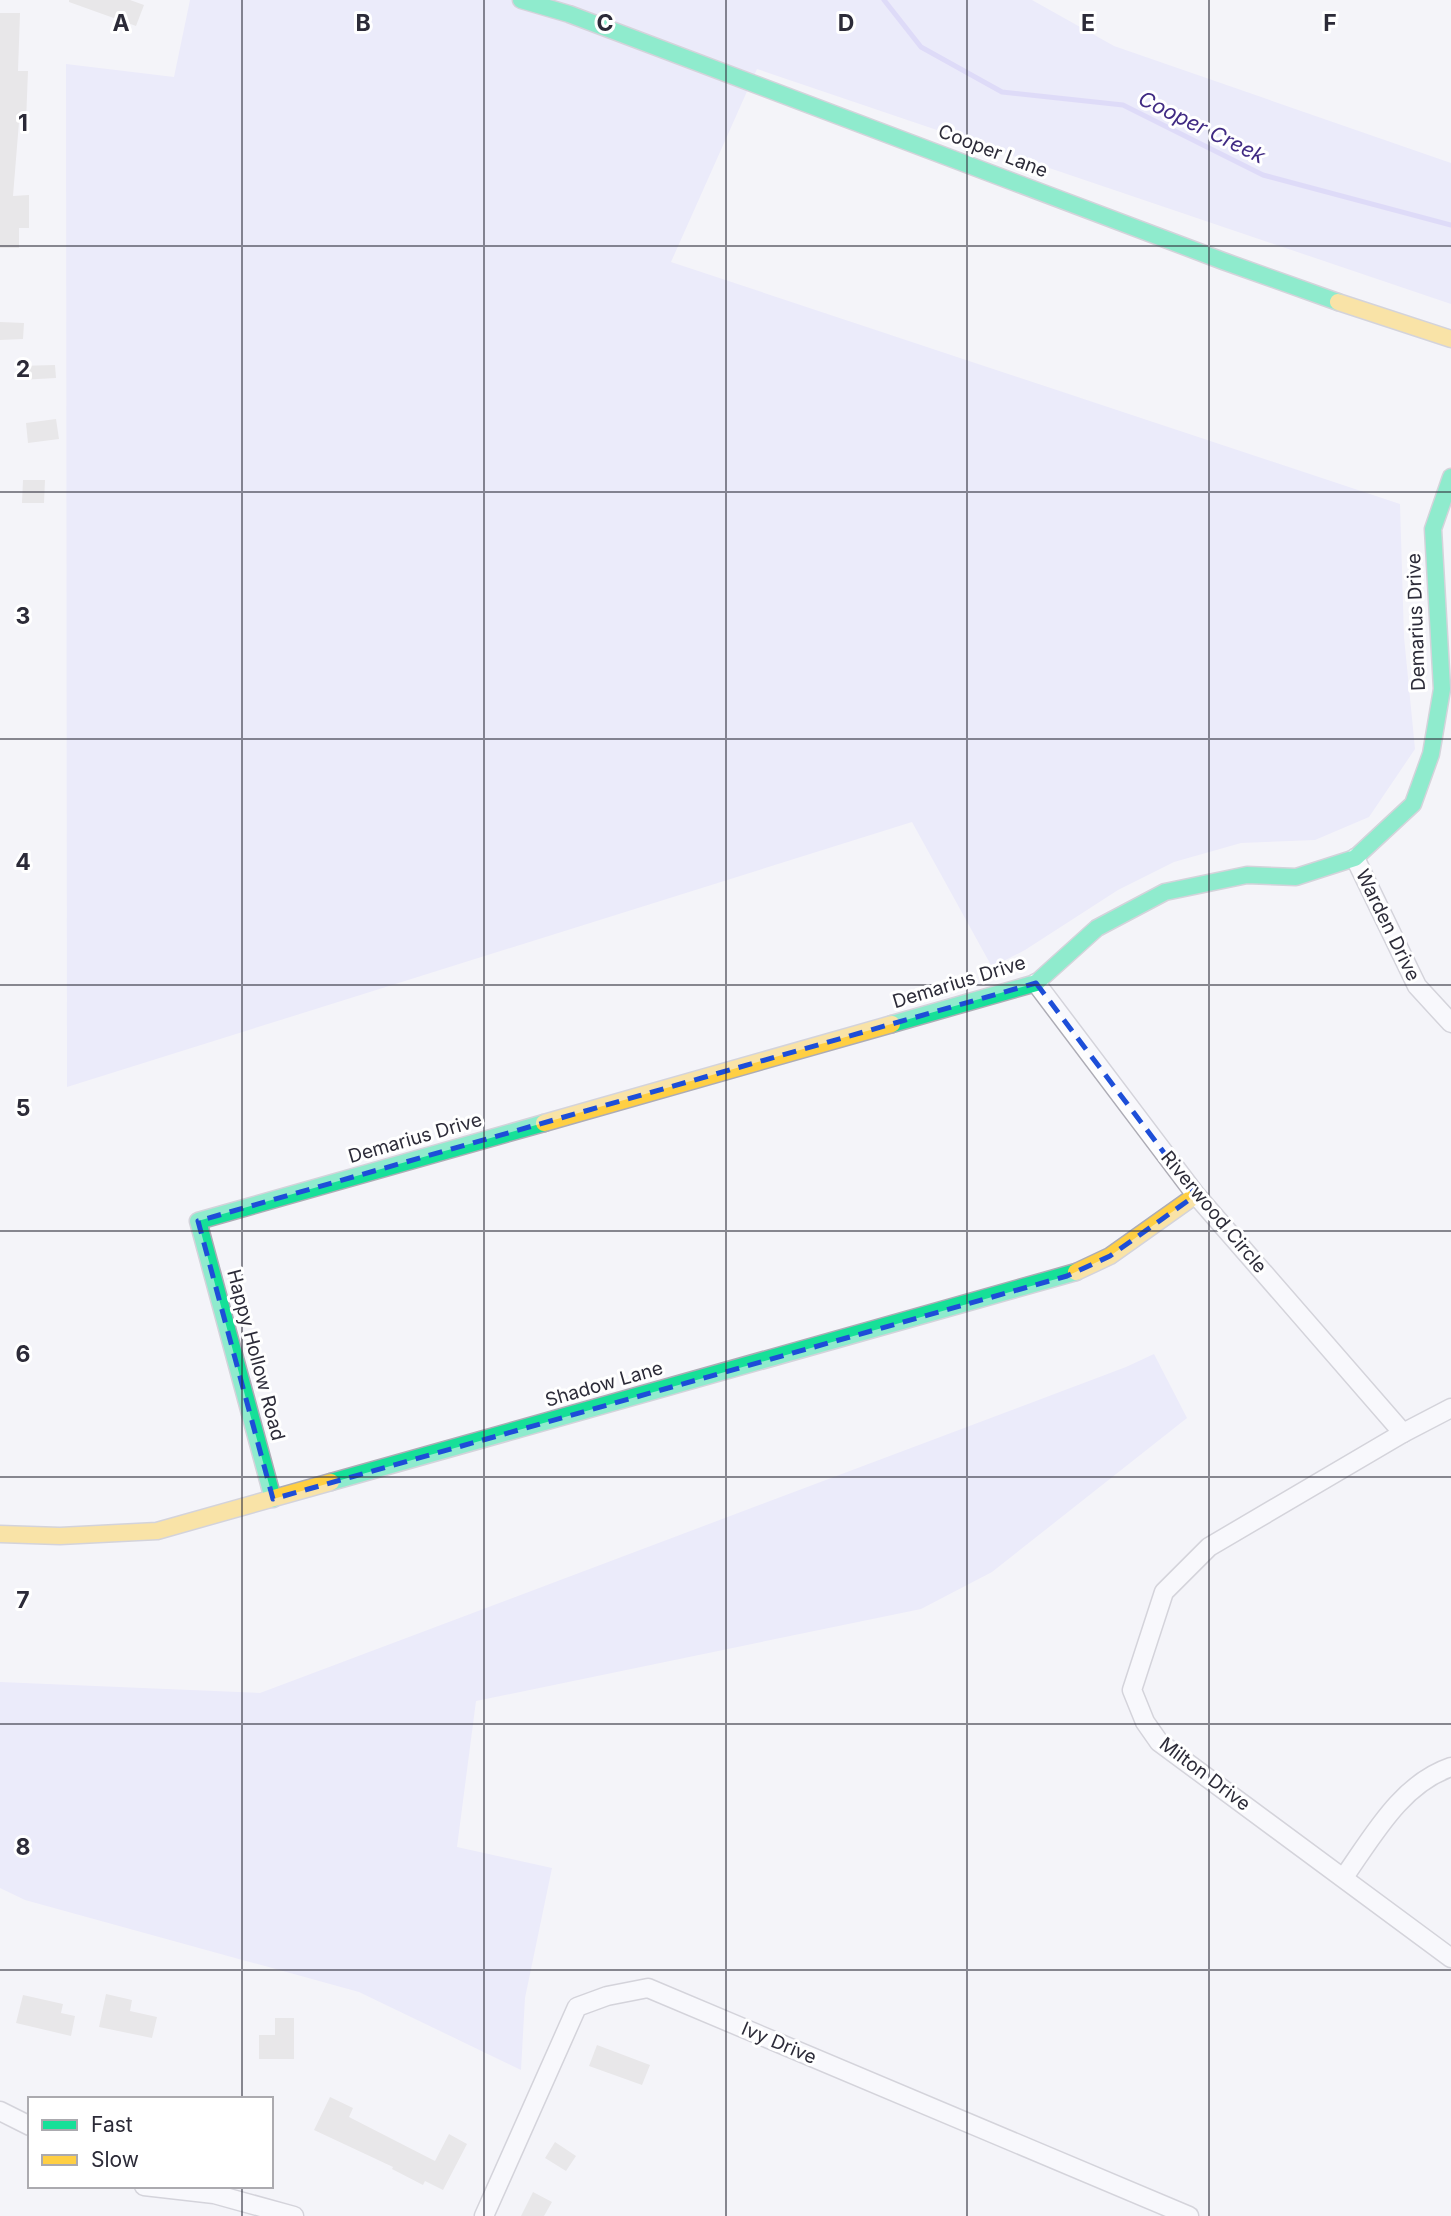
<svg xmlns="http://www.w3.org/2000/svg" width="1451" height="2216" viewBox="0 0 1451 2216" font-family="Inter,sans-serif">
	<rect width="100%" height="100%" fill="#f4f4f9"/>
	<g fill="#e1dffa">
		<polygon points="190,0 1032,0 1114,46 1451,163 1451,304 757,69 671,262 1400,504 1404,637 1415,749 1369,817 1315,840 1241,843 1174,862 1118,890 1025,950 992,967 912,822 67,1087 66,64 174,77"/>
		<polygon points="1154,1354 1187,1418 992,1572 921,1609 476,1701 457,1847 552,1868 525,1998 521,2070 359,1992 25,1900 0,1888 0,1682 260,1693 1126,1367"/>
	</g>
	<g fill="none" stroke-linecap="round" stroke-linejoin="round">
		<polyline stroke="#c4bdf6" stroke-width="5" points="884,0 921,47 1002,92 1123,105 1263,175 1451,225"/>
	</g>
	<g fill="#dad7d4">
		<polygon points="69,0 130,0 144,5 136,26 69,2"/>
		<polygon points="0,13 20,13 18,71 28,71 26,122 19,122 13,196 29,195 29,228 19,228 19,248 0,248"/>
		<polygon points="0,322 24,323 23,339 0,340"/>
		<polygon points="55,365 56,378 20,380 18,366"/>
		<polygon points="56,419 59,439 28,443 26,423"/>
		<polygon points="23,480 45,480 44,503 22,503"/>
		<polygon points="106,1994 132,2000 130,2011 157,2017 152,2038 99,2027"/>
		<polygon points="23,1995 63,2004 61,2013 75,2016 71,2036 16,2023"/>
		<polygon points="275,2018 294,2018 294,2059 259,2059 259,2035 275,2035"/>
		<polygon points="597,2045 650,2065 642,2085 589,2066"/>
		<polygon points="330,2097 353,2108 349,2117 435,2161 449,2134 467,2144 443,2190 425,2181 423,2185 392,2169 393,2167 314,2130"/>
		<polygon points="555,2142 576,2156 566,2171 545,2158"/>
		<polygon points="533,2192 552,2202 544,2216 521,2216"/>
	</g>
	<g fill="none" stroke-linecap="round" stroke-linejoin="round">
		<defs>
			<g id="street">
				<polyline points="1355,858 1417,986 1451,1023"/>
				<polyline points="1036,983 1196,1195 1403,1433"/>
				<polyline points="1451,1408 1403,1433 1209,1547 1164,1592 1132,1690 1145,1722 1159,1742 1451,1958"/>
				<path d="M1344 1877C1373 1836 1401 1784 1451 1767"/>
				<polyline points="0,2111 30,2126"/>
				<polyline points="144,2186 214,2194 294,2216"/>
				<polyline points="484,2216 577,2007 607,1996 648,1988 1189,2216"/>
			</g>
			<g id="fast">
				<polyline points="521,0 569,14 1223,261 1338,302"/>
				<polyline points="892,1024 1036,983 1097,928 1165,892 1247,875 1296,877 1355,858 1413,804 1431,754 1442,689 1433,529 1451,477"/>
				<polyline points="331,1482 1076,1272"/>
				<polyline points="273,1499 198,1221 544,1123"/>
			</g>
			<g id="slow">
				<polyline points="1338,302 1451,339"/>
				<polyline points="544,1123 892,1024"/>
				<polyline points="1076,1272 1110,1256 1196,1195"/>
				<polyline points="0,1534 60,1536 157,1531 331,1482"/>
			</g>
		</defs>
		<use href="#street" stroke="#adacb5" stroke-width="21"/>
		<use href="#fast" stroke="#adacb5" stroke-width="19"/>
		<use href="#slow" stroke="#adacb5" stroke-width="19"/>
		<use href="#street" stroke="#fdfdfe" stroke-width="18"/>
		<use href="#fast" stroke="#16e098" stroke-width="16"/>
		<use href="#slow" stroke="#ffcf43" stroke-width="16"/>
	</g>
	<path d="M0 0H1451V2216H0ZM1036 983 1196 1195 1110 1256 1067 1276 273 1499 198 1221Z" fill="#f4f4f9" fill-opacity=".55" fill-rule="evenodd"/>
	<path fill="none" stroke="#1d4ed8" stroke-width="5" stroke-dasharray="14 9" stroke-linejoin="round" d="M1036 983 1196 1195 1110 1256 1067 1276 273 1499 198 1221Z"/>
	<path fill="none" stroke="#2c2b38" stroke-width="2" stroke-opacity="0.55" d="M242 0V2099M484 0V2216M726 0V2216M967 0V2216M1209 0V2216M0 246H1451M0 492H1451M0 739H1451M0 985H1451M0 1231H1451M0 1477H1451M0 1724H1451M0 1970H1451M242 2186V2216"/>
	<g text-anchor="middle" dominant-baseline="central" stroke-width="6" stroke-linejoin="round" paint-order="stroke">
		<g font-size="19" fill="#2c2b38" stroke="#fff">
			<text transform="translate(993 151) rotate(21)">Cooper Lane</text>
			<text transform="translate(1416 622) rotate(-92)">Demarius Drive</text>
			<text transform="translate(1388 925) rotate(64)">Warden Drive</text>
			<text transform="translate(959 982) rotate(-17)">Demarius Drive</text>
			<text transform="translate(415 1138) rotate(-16)">Demarius Drive</text>
			<text transform="translate(1214 1212) rotate(50)">Riverwood Circle</text>
			<text transform="translate(256 1355) rotate(75)">Happy Hollow Road</text>
			<text transform="translate(604 1384) rotate(-16)">Shadow Lane</text>
			<text transform="translate(1205 1774) rotate(37)">Milton Drive</text>
			<text transform="translate(779 2043) rotate(23)">Ivy Drive</text>
		</g>
		<g font-size="21" font-style="italic" fill="#402a83" stroke="#fff">
			<text transform="translate(1202 127) rotate(26)">Cooper Creek</text>
		</g>
	</g>
	<g font-size="23" text-anchor="middle" font-weight="bold" fill="#2c2b38" stroke="#fff" stroke-width="6" stroke-linejoin="round" paint-order="stroke">
		<text x="121" y="31">A</text>
		<text x="363" y="31">B</text>
		<text x="605" y="31">C</text>
		<text x="846" y="31">D</text>
		<text x="1088" y="31">E</text>
		<text x="1330" y="31">F</text>
		<text x="23" y="131">1</text>
		<text x="23" y="377">2</text>
		<text x="23" y="624">3</text>
		<text x="23" y="870">4</text>
		<text x="23" y="1116">5</text>
		<text x="23" y="1362">6</text>
		<text x="23" y="1608">7</text>
		<text x="23" y="1855">8</text>
	</g>
	<rect x="28" y="2097" width="245" height="91" fill="#ffffff" stroke="#abaaaf" stroke-width="2"/>
	<rect x="42" y="2120" width="35" height="10" fill="#16e098" stroke="#abaaaf" stroke-width="2"/>
	<text x="91" y="2132" font-size="21" fill="#2c2b38">Fast</text>
	<rect x="42" y="2155" width="35" height="10" fill="#ffcf43" stroke="#abaaaf" stroke-width="2"/>
	<text x="91" y="2167" font-size="21" fill="#2c2b38">Slow</text>
</svg>
